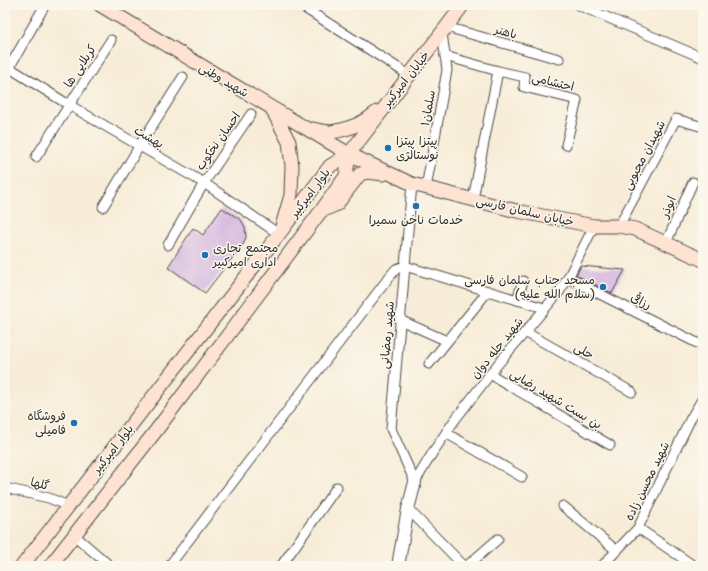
<svg xmlns="http://www.w3.org/2000/svg" width="708" height="571" viewBox="0 0 708 571" font-family="'Shantell Sans','Playpen Sans Arabic',sans-serif">
	<rect width="100%" height="100%" fill="#fbf7ec"/>
	<filter id="ink" filterUnits="userSpaceOnUse"><feTurbulence type="fractalNoise" baseFrequency=".025" numOctaves="2"/><feDisplacementMap in="SourceGraphic" scale="8" xChannelSelector="R" yChannelSelector="G"/><feConvolveMatrix kernelMatrix="1 2 1 2 8 2 1 2 1" color-interpolation-filters="sRGB"/></filter>
	<filter id="wash" filterUnits="userSpaceOnUse"><feTurbulence type="fractalNoise" baseFrequency=".012" numOctaves="4" result="noise"/><feDisplacementMap in="SourceGraphic" scale="16" xChannelSelector="R" yChannelSelector="G"/><feGaussianBlur stdDeviation="0.9" result="paint"/><feColorMatrix in="noise" values="0 0 0 0 0 0 0 0 0 0 0 0 0 0 0 0 0 1.4 0 .05"/><feComposite in="paint" operator="in"/></filter>
	<g filter="url(#wash)">
		<rect width="100%" height="100%" fill="#f7ecd7"/>
		<g id="blocks">
			<g fill="#d4b7df">
				<polygon points="222,208 241,220 245,227 246,237 244,243 205,293 168,267 193,228 203,235"/>
				<polygon points="581,266 625,270 612,293 576,275"/>
			</g>
		</g>
	</g>
	<g filter="url(#ink)">
		<use href="#blocks" fill-opacity="0" stroke="#4a4845" stroke-width="1"/>
		<g fill="none" stroke-linecap="round" stroke-linejoin="round">
			<defs>
				<g id="minor">
					<polyline points="300,5 409,75"/>
					<polyline points="578,5 703,58"/>
					<polyline points="446,27 559,59"/>
					<polyline points="445,56 498,71 525,77 524,87 577,100 566,145"/>
					<polyline points="5,65 69,105 204,183 279,234"/>
					<polyline points="5,75 45,5"/>
					<polyline points="36,157 111,40"/>
					<polyline points="412,184 391,429 415,482"/>
					<polyline points="426,188 447,70 442,33"/>
					<polyline points="473,199 498,71"/>
					<polyline points="103,207 140,145 183,77"/>
					<polyline points="619,226 676,119 703,127"/>
					<polyline points="666,243 693,182"/>
					<polyline points="168,245 204,183 251,114"/>
					<polyline points="568,278 703,346"/>
					<polyline points="517,300 523,281"/>
					<polyline points="400,320 447,341"/>
					<polyline points="525,332 632,392"/>
					<polyline points="429,364 488,291"/>
					<polyline points="490,374 610,445"/>
					<polyline points="446,433 522,477"/>
					<polyline points="415,482 433,452 454,421 498,364 559,292 568,278 594,226"/>
					<polyline points="5,488 49,498 68,506"/>
					<polyline points="563,506 617,551"/>
					<polyline points="408,509 464,566"/>
					<polyline points="638,528 694,566"/>
					<polyline points="74,535 110,566"/>
					<polyline points="169,566 390,276 396,269 405,266 544,308"/>
					<polyline points="281,566 337,487"/>
					<polyline points="467,566 498,539"/>
					<polyline points="602,566 638,528 691,418 703,398"/>
				</g>
				<polyline id="tertiary" points="398,566 408,509 415,482"/>
				<g id="secondary">
					<polyline points="100,5 349,154 412,184 517,211 594,226 619,226 635,229 703,260"/>
					<polyline points="272,109 289,142 292,166 291,195 282,226"/>
					<path d="M312 129C318 130 325 132 331 132 347 130 364 123 377 112"/>
					<polyline points="326,209 337,204 360,174 368,172 383,174"/>
					<polyline points="22,566 279,234 330,166 349,154 463,5"/>
					<polyline points="50,566 155,432 321,211 346,176 349,154"/>
				</g>
			</defs>
			<use href="#minor" stroke="#4a4845" stroke-width="11"/>
			<use href="#tertiary" stroke="#4a4845" stroke-width="14"/>
			<use href="#secondary" stroke="#4a4845" stroke-width="15"/>
			<use href="#minor" stroke="#fff" stroke-width="9"/>
			<use href="#tertiary" stroke="#fff" stroke-width="12"/>
			<use href="#secondary" stroke="#fee3d2" stroke-width="13"/>
		</g>
	</g>
	<g fill="#1f6fb2" stroke="#fbf7ec" stroke-width="1.5">
		<circle cx="388" cy="148" r="4"/>
		<circle cx="416" cy="206" r="4"/>
		<circle cx="205" cy="255" r="4"/>
		<circle cx="603" cy="287" r="4"/>
		<circle cx="74" cy="423" r="4"/>
	</g>
	<g text-anchor="middle" dominant-baseline="central" stroke-width="3" stroke-linejoin="round" paint-order="stroke">
		<g font-size="12" fill="#2b2b2b" stroke="#fbf7ec">
			<text transform="translate(506 32) rotate(16)">باهنر</text>
			<text transform="translate(80 66) rotate(-57)">کربلایی ها</text>
			<text transform="translate(406 79) rotate(-52)">خیابان امیرکبیر</text>
			<text transform="translate(224 80) rotate(31)">شهید وطنی</text>
			<text transform="translate(553 82) rotate(14)">احتشامی</text>
			<text transform="translate(428 108) rotate(-80)">سلمان۱</text>
			<text transform="translate(149 137) rotate(30)">بهشت</text>
			<text transform="translate(218 141) rotate(-55)">احسان نخکوب</text>
			<text transform="translate(644 155) rotate(-62)">شهیدان محبوبی</text>
			<text transform="translate(310 193) rotate(-53)">بلوار امیرکبیر</text>
			<text transform="translate(668 207) rotate(-67)">ابوذر</text>
			<text transform="translate(525 211) rotate(13)">خیابان سلمان فارسی</text>
			<text transform="translate(641 301) rotate(27)">رزاقی</text>
			<text transform="translate(387 335) rotate(-85)">شهید رمضانی</text>
			<text transform="translate(497 348) rotate(-51)">شهید چله دوان</text>
			<text transform="translate(584 351) rotate(29)">حلی</text>
			<text transform="translate(556 399) rotate(31)">بن بست شهید رضایی</text>
			<text transform="translate(113 449) rotate(-52)">بلوار امیرکبیر</text>
			<text transform="translate(647 481) rotate(-64)">شهید محسن زاده</text>
			<text transform="translate(40 484) rotate(14)">گلها</text>
		</g>
		<g font-size="12" fill="#2b2b2b" stroke="#fbf7ec" text-anchor="start">
			<text x="396" y="141">پیتزا پیتزا<tspan x="396" dy="14">نوستالژی</tspan></text>
			<text x="416" y="220" text-anchor="middle">خدمات ناخن سمیرا</text>
			<text x="213" y="248">مجتمع تجاری<tspan x="213" dy="14">اداری امیرکبیر</tspan></text>
			<text x="595" y="280" text-anchor="end">مسجد جناب سلمان فارسی<tspan x="595" dy="14">(سلام الله علیه)</tspan></text>
			<text x="66" y="416" text-anchor="end">فروشگاه<tspan x="66" dy="14">فامیلی</tspan></text>
		</g>
	</g>
	<rect width="708" height="571" fill="none" stroke="#fbf7ec" stroke-width="20"/>
</svg>
